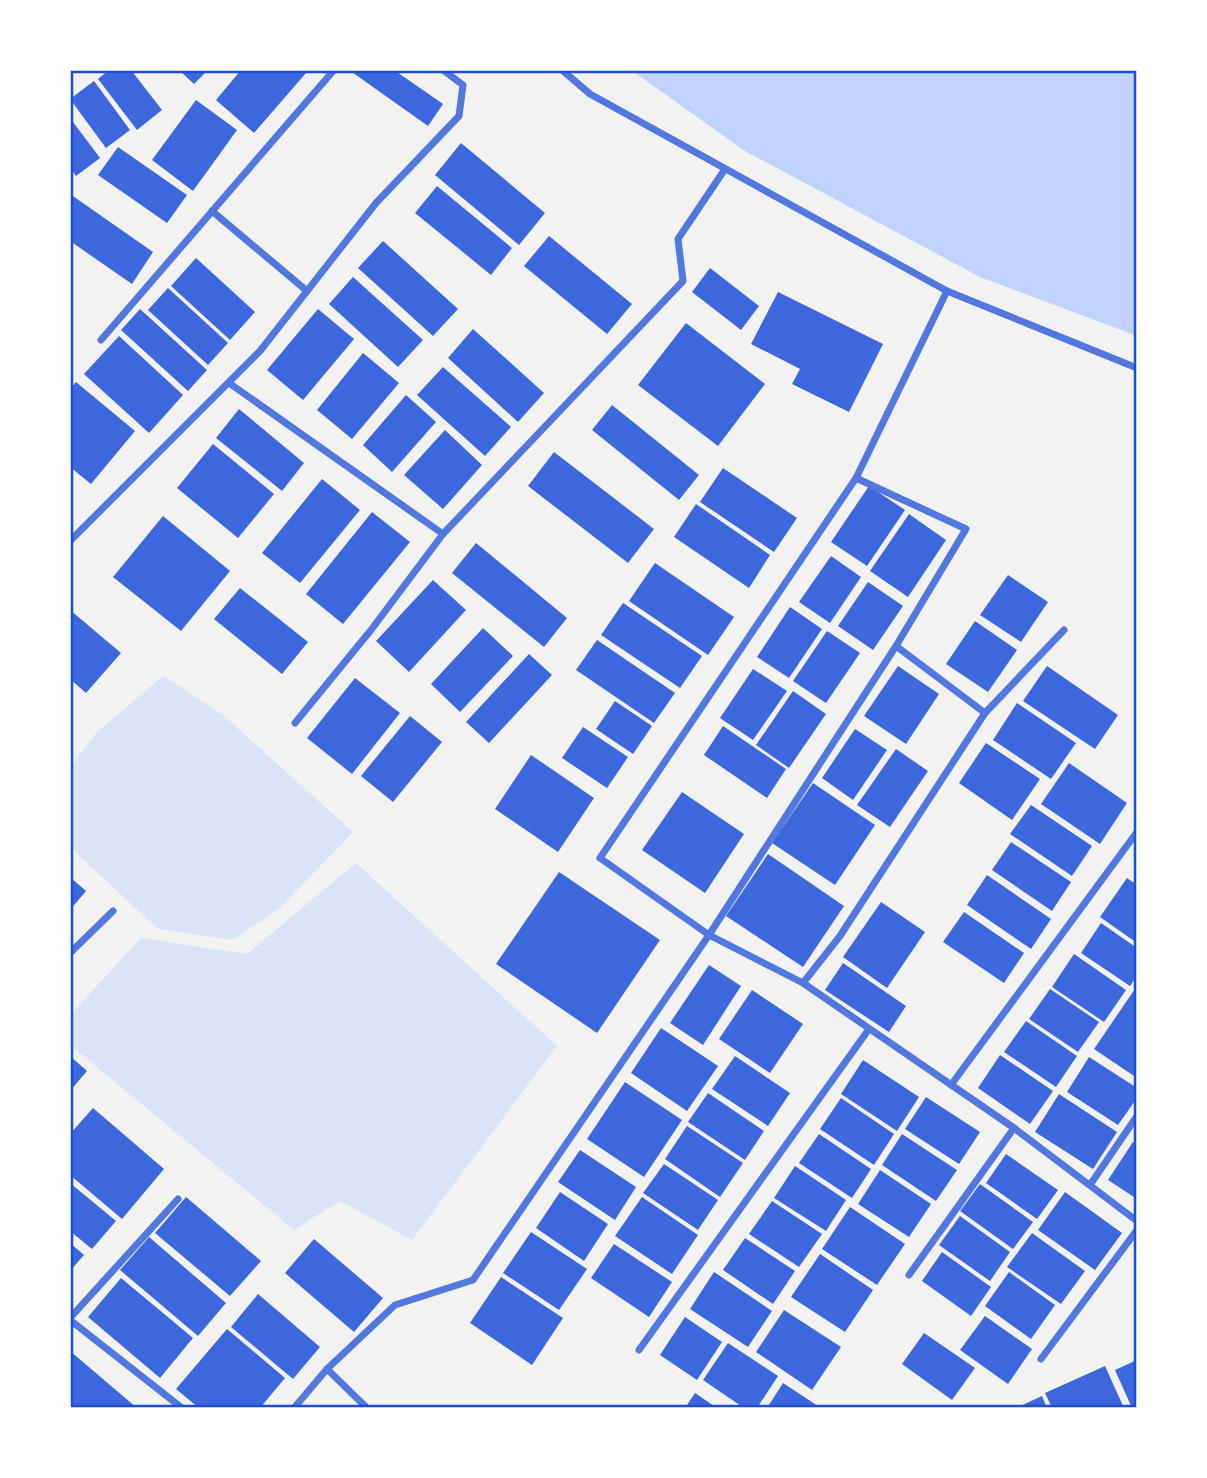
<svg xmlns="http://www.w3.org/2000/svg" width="1207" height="1478" viewBox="0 0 1207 1478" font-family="Signika,sans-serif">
	<rect width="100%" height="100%" fill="#f2f2f2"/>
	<g fill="#dbe4f7">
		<polygon points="163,676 222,714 353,832 281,907 232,940 158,929 70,847 70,768 96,733"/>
		<polygon points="356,863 557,1046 412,1240 340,1201 294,1230 70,1045 70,1015 141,938 247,954"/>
	</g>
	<polygon fill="#bfd3fe" points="631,70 1137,70 1137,336 980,277 745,151"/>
	<g fill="#3d67dc">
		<polygon points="109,70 131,70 162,110 137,130 98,79"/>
		<polygon points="179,70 208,70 194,84"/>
		<polygon points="241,70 302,70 306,73 254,133 216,100"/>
		<polygon points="349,70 394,70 443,104 428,126"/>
		<polygon points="94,81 130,130 106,148 70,99"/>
		<polygon points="196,100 237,130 193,191 152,160"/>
		<polygon points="70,118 100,158 76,176 70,168"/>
		<polygon points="461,143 545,213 519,245 435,175"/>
		<polygon points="118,147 187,195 167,223 98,175"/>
		<polygon points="437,186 512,248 491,275 415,213"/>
		<polygon points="70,194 153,252 132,284 70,241"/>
		<polygon points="549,236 632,304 607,334 524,266"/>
		<polygon points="383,241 458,309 433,336 358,268"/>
		<polygon points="196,258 255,312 230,340 171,286"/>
		<polygon points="710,268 759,306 741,330 692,292"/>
		<polygon points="353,277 423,340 398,367 329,304"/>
		<polygon points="168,288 228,343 208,365 148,310"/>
		<polygon points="778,292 883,344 849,412 792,384 800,369 751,344"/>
		<polygon points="140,309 207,370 188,391 121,330"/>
		<polygon points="318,309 354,339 303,400 267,370"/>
		<polygon points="686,323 765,384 718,446 638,385"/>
		<polygon points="473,329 544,393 518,422 448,358"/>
		<polygon points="119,336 183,395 149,433 84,374"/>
		<polygon points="363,353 399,383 352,439 317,410"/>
		<polygon points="443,367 511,427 485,456 417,395"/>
		<polygon points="76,382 135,431 91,484 70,467 70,389"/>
		<polygon points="406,395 436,422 392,472 363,445"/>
		<polygon points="612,405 699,475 679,500 592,430"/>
		<polygon points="239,409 304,463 282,491 216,438"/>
		<polygon points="445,430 482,465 443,509 404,475"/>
		<polygon points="213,444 274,494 238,538 177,488"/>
		<polygon points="554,452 654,529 628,563 528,486"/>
		<polygon points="723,468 797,518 774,552 700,502"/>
		<polygon points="322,479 360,510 300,583 262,553"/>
		<polygon points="869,486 905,510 867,566 831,542"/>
		<polygon points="696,504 770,555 749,588 674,537"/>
		<polygon points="372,512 410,542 343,624 306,594"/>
		<polygon points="909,514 946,540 908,597 870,571"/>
		<polygon points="163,516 230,571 181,631 113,577"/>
		<polygon points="476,543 567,618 544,647 452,573"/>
		<polygon points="831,556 861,577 830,623 799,602"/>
		<polygon points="655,563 734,617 708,655 629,601"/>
		<polygon points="1008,575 1048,602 1021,642 980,615"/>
		<polygon points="433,580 466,610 409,672 376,641"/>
		<polygon points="868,582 903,606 873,650 838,626"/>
		<polygon points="240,588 308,642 282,674 214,619"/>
		<polygon points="623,603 702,656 680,688 601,635"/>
		<polygon points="790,607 822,629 789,678 757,657"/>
		<polygon points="70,610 121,653 86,693 70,679"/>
		<polygon points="975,621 1017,650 988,692 946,664"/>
		<polygon points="483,628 513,656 460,712 431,684"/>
		<polygon points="827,631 860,653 826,703 793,681"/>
		<polygon points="597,640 675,693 654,723 576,670"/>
		<polygon points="529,654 552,675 489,743 466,722"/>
		<polygon points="898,666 939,694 906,744 864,716"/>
		<polygon points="1047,666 1118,715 1095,749 1023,701"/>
		<polygon points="753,669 787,691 753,740 720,718"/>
		<polygon points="355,678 400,713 352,774 307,738"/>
		<polygon points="793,691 826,714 789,768 756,745"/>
		<polygon points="615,701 652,726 633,754 596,729"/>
		<polygon points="1017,703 1076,743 1051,779 993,740"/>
		<polygon points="410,716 442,742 393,802 361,776"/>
		<polygon points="723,726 786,769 767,798 704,755"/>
		<polygon points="583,727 628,757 607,788 562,758"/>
		<polygon points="855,729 887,750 853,800 822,778"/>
		<polygon points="986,743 1040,779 1012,820 959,783"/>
		<polygon points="896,749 928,771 890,827 857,805"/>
		<polygon points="531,755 594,798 558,852 495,809"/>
		<polygon points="1069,763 1127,803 1100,844 1041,804"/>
		<polygon points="813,783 875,825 835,885 772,843"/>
		<polygon points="682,792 744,834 705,893 642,850"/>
		<polygon points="1031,805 1092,846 1072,876 1010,834"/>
		<polygon points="1011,842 1071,882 1052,911 992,870"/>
		<polygon points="768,854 844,906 803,967 726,916"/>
		<polygon points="559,872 660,940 597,1033 496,964"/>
		<polygon points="987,875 1051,919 1031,949 967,905"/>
		<polygon points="70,877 86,891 70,910"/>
		<polygon points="1127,878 1137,885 1137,943 1100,917"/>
		<polygon points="881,902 925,932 887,988 843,957"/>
		<polygon points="964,912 1024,953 1004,983 943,942"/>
		<polygon points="1101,923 1137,948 1137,976 1130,986 1081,953"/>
		<polygon points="1074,954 1126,990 1104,1022 1052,987"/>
		<polygon points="843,963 906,1006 889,1032 825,990"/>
		<polygon points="709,965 741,986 703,1045 670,1023"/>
		<polygon points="1137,986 1137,1078 1094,1049"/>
		<polygon points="1050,989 1099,1022 1078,1052 1029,1019"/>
		<polygon points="752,990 803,1024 770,1073 719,1039"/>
		<polygon points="1026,1021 1077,1056 1056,1087 1004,1052"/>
		<polygon points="661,1028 718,1066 687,1111 631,1073"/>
		<polygon points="1000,1055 1053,1091 1030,1124 978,1088"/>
		<polygon points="70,1056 87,1071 70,1091"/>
		<polygon points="735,1056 790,1093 768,1126 712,1089"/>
		<polygon points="1089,1057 1137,1088 1137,1098 1118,1125 1067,1092"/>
		<polygon points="863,1060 919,1097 897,1131 841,1094"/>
		<polygon points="625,1082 682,1120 644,1177 587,1139"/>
		<polygon points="708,1093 764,1131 745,1160 688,1122"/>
		<polygon points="1059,1094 1117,1132 1093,1169 1035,1132"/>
		<polygon points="926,1097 980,1132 959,1164 905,1129"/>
		<polygon points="841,1098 894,1134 874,1165 820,1129"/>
		<polygon points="93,1108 164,1169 122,1219 70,1175 70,1134"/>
		<polygon points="687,1126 743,1163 720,1197 665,1159"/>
		<polygon points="819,1134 871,1169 852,1198 799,1163"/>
		<polygon points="902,1134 957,1170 936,1201 882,1165"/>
		<polygon points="1133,1142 1137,1145 1137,1199 1108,1180"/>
		<polygon points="580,1150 636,1187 615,1220 558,1182"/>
		<polygon points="1006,1154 1058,1190 1037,1219 986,1183"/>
		<polygon points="664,1164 718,1200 698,1230 643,1193"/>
		<polygon points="795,1166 846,1200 826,1231 774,1198"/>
		<polygon points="880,1170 931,1204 909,1237 858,1204"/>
		<polygon points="70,1183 116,1221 92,1249 70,1231"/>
		<polygon points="980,1184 1033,1222 1013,1249 960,1211"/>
		<polygon points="560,1192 608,1224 584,1261 536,1228"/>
		<polygon points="1065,1192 1122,1233 1095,1270 1038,1230"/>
		<polygon points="186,1197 261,1261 230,1296 155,1233"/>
		<polygon points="642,1197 698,1235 672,1274 615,1236"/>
		<polygon points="772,1201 822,1234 799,1267 749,1234"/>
		<polygon points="850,1207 905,1244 877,1285 822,1249"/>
		<polygon points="960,1216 1010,1252 990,1281 939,1245"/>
		<polygon points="531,1232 587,1269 559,1310 503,1273"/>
		<polygon points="1032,1233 1085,1271 1061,1304 1007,1267"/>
		<polygon points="149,1237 226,1303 198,1336 120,1270"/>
		<polygon points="745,1238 795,1271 773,1304 723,1270"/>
		<polygon points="314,1239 383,1298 354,1332 285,1273"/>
		<polygon points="70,1243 84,1255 70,1271"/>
		<polygon points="614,1244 672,1282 649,1317 591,1278"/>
		<polygon points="942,1252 991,1287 971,1316 922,1281"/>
		<polygon points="820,1254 873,1290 845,1332 791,1297"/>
		<polygon points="714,1272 772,1311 748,1347 690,1309"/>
		<polygon points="1009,1272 1055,1305 1031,1339 985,1306"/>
		<polygon points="501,1277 563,1318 532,1365 470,1323"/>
		<polygon points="121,1278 193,1338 160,1378 88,1317"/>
		<polygon points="258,1294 320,1347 293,1379 231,1327"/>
		<polygon points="784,1310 841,1347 812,1390 756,1352"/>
		<polygon points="985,1316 1032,1349 1008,1384 960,1350"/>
		<polygon points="685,1317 722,1342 697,1380 660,1355"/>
		<polygon points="227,1329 285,1378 260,1408 199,1408 176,1389"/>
		<polygon points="924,1333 975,1368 952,1400 902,1364"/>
		<polygon points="728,1343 778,1376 757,1408 744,1408 703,1380"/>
		<polygon points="70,1351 137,1408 70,1408"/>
		<polygon points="1137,1360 1137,1408 1132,1408 1115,1370"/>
		<polygon points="1105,1366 1124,1408 1052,1408 1045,1393"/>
		<polygon points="783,1383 821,1408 767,1408"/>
		<polygon points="695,1393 717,1408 685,1408"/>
		<polygon points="1042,1396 1047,1408 1016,1408"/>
	</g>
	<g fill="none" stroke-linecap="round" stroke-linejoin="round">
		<g stroke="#5277de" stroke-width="7">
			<polyline points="562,70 590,94 947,291 1137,368"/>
			<polyline points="212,211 307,291"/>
			<polyline points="947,291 856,478 600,858 709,935 803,983 1014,1128 1137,1221"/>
			<polyline points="101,340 334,70"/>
			<polyline points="229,383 443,534"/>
			<polyline points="70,541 260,351 376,203 459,116 463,85 443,70"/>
			<polyline points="985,713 1064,630"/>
			<polyline points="295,723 371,630 443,534 683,281 678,239 725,169"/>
			<polyline points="70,953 113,911"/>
			<polyline points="803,983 840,936 985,713 896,646 966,529 856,478"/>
			<polyline points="951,1085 1137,832"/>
			<polyline points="1090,1185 1137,1116"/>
			<polyline points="909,1275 1014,1128"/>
			<polyline points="70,1318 178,1199"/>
			<polyline points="70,1320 182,1408"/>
			<polyline points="639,1350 869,1029"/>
			<polyline points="1041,1359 1137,1230"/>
			<polyline points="327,1369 367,1408"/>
			<polyline points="294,1408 327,1369 395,1305 473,1280 709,935 896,646"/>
		</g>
	</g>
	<rect width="1207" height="1478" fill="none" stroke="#ffffff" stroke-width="144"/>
	<rect x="72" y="72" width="1063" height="1334" fill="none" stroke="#1d4ed8" stroke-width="2.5"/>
</svg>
